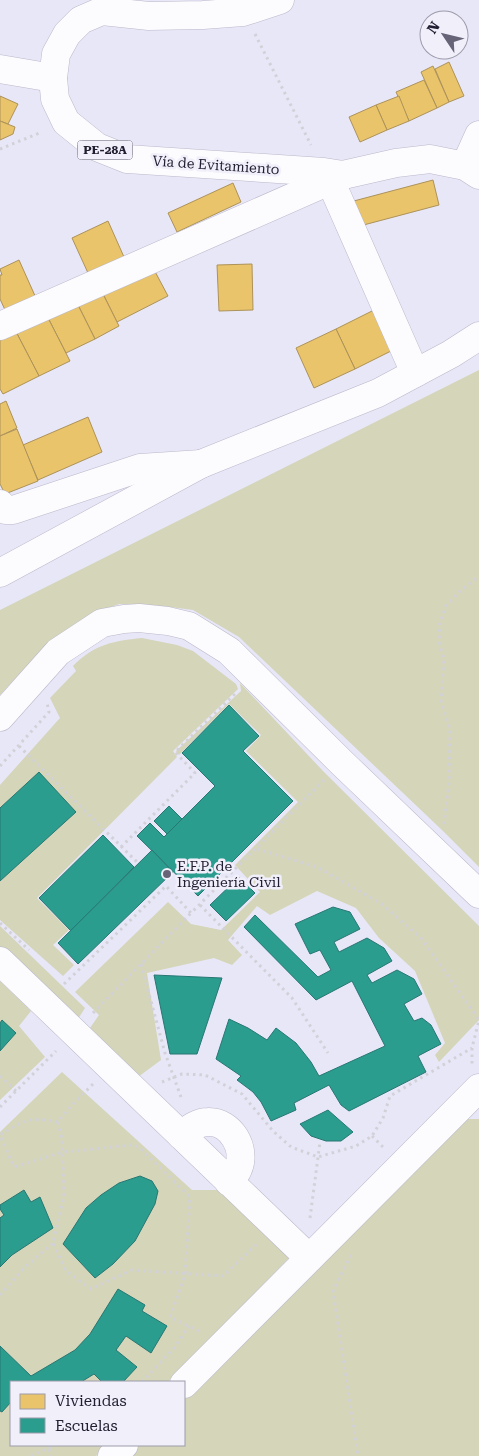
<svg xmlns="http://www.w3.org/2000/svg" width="479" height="1456" viewBox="0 0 479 1456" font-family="'Roboto Serif',serif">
	<rect width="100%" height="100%" fill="#e8e7f8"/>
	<g fill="#d5d5b9">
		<polygon points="479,370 479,867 443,831 239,637 193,610 170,607 119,604 96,613 69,628 24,669 0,695 0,610"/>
		<path d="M142 638 177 645 193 651 236 684 238 689 173 751 177 757 37 898 69 930 53 945 74 965 63 976 0 920V785L60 718 50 698 76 671 73 666C95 644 113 641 142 638Z"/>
		<polygon points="240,683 323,771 479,926 479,1020 439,1062 435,1055 445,1043 415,971 379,938 356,908 317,891 270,915 257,906 228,940 242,955 232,965 214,958 147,973 161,1060 134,1080 90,1028 99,1015 75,992 168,902 191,924 221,930 260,892 235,865 298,802 246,751 261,735 229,704 179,755 176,751 241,691"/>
		<polygon points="0,926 85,1008 76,1022 0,949"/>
		<polygon points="0,981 31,1011 19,1026 45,1057 0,1100"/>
		<polygon points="62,1072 192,1190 218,1190 289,1258 168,1382 11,1382 11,1445 107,1445 96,1456 0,1456 0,1132"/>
		<polygon points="462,1119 479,1119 479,1456 129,1456 140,1445 184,1445 184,1400"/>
	</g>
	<g fill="#e9c46a" stroke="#ad9259">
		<polygon points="449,62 464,96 449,102 435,69"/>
		<polygon points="433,66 449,102 437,108 421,72"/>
		<polygon points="424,80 437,108 409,121 396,92"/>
		<polygon points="0,96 18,104 8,124 0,121"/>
		<polygon points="399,96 409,121 387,130 376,105"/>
		<polygon points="376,105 387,130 360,142 349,117"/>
		<polygon points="0,121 15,127 13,134 0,140"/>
		<polygon points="433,180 439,205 356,227 350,202"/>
		<polygon points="233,183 241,202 177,232 168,213"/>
		<polygon points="108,221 124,257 88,273 72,238"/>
		<polygon points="19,260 36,298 6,312 0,299 0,275 2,275 0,269"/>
		<polygon points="151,264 168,296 117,322 100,288"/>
		<polygon points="252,264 253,310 219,311 217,265"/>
		<polygon points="100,288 119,326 95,339 75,299"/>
		<polygon points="75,299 95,339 66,353 45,312"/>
		<polygon points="374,310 393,350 355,369 336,329"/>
		<polygon points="45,312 70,361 39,376 13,326"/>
		<polygon points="13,326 39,376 3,394 0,389 0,332"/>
		<polygon points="336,329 355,369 314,388 296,348"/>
		<polygon points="6,401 17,428 0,436 0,404"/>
		<polygon points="88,417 102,452 38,480 23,445"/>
		<polygon points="17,429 38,481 5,494 0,484 0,436"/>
	</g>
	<g fill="#2a9d8f" stroke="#277773">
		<polygon points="229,705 259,736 243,751 293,801 198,896 137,836 150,823 164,837 215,786 182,753"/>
		<polygon points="39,772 76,812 0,881 0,808"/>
		<polygon points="169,806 182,819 167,834 154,821"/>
		<polygon points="103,835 134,867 71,931 39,898"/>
		<polygon points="152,850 173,872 78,964 58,943"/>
		<polygon points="239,877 255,893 226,921 210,905"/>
		<polygon points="333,907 350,912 360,929 334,942 339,952 367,938 384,948 392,961 367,975 372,983 397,970 414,979 422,994 404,1004 414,1021 422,1018 431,1025 441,1044 418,1056 426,1072 349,1111 341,1105 329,1085 294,1103 296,1110 271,1121 261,1102 253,1092 237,1080 241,1076 216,1059 229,1019 248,1028 267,1040 276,1028 296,1043 311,1062 319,1076 385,1046 352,981 316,1000 244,927 255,915 318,977 331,970 320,950 310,954 295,924"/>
		<polygon points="154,975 222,978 197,1054 170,1054"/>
		<polygon points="2,1020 16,1033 0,1051 0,1023"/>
		<polygon points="328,1110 353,1132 341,1141 326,1141 311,1136 300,1124"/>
		<polygon points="140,1176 152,1181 158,1191 155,1204 135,1241 113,1264 95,1278 63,1244 86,1208 101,1195 119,1183"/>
		<polygon points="24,1190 31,1202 40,1197 53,1228 12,1255 0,1267 0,1218 4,1215 0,1209 0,1205"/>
		<polygon points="118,1289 145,1305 142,1311 167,1326 151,1353 126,1336 116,1350 137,1367 123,1382 102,1382 94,1374 81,1382 11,1382 11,1402 2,1412 0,1411 0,1346 31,1376 75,1350 90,1334"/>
	</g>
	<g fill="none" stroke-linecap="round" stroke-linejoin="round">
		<defs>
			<g id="minor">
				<polyline points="0,69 53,78"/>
				<polyline points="465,166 479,135"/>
				<polyline points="330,180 415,373"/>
				<polyline points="0,326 343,175"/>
				<polyline points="0,504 6,510 13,510 140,468 201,464"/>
				<polyline points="0,717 58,652 102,623 124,619 139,618 168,621 189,626 229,651 341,762 479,894"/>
				<polyline points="0,961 309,1258"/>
				<path d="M181 1135C189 1129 197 1122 208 1122 231 1121 247 1149 238 1169 236 1174 232 1178 229 1182"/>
				<polyline points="184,1384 479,1088"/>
				<polyline points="112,1456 124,1445"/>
			</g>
			<g id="highway">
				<polyline points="280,0 243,12 203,15 149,16 102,11 81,20 67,34 56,54 53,78 55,99 66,122 97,147 127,159 324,172 343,175 396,163 430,159 465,166 479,175"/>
				<polyline points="0,573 201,464 378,393 451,354 479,336"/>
			</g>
		</defs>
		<use href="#minor" stroke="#bab8c9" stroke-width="29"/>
		<use href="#highway" stroke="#bab8c9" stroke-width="29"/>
		<g stroke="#d2d1d7" stroke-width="3" stroke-dasharray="2.5 4" stroke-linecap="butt">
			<polyline points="255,34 311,145"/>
			<polyline points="0,149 42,132"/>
			<polyline points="19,746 137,862"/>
			<polyline points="0,766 49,712 47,703"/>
			<polyline points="444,824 449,783 450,729 441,702 444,659 439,642 440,622 446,606 458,593 479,576"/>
			<polyline points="121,847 195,773 175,752 237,692"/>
			<polyline points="257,849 317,867 382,904 422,939 479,1020 472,1048 472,1065"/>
			<polyline points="200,905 292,998 328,1053"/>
			<polyline points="0,923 29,950"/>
			<polyline points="141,964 165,1053 181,1097"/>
			<polyline points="64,984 166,886 191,913 324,780"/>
			<polyline points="93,1013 191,913"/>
			<polyline points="0,1076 16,1091"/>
			<polyline points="162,1082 182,1074 205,1075 242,1094 273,1131 291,1147 318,1157 356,1146 372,1136 383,1118 390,1096 472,1048"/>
			<polyline points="93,1084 71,1106 58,1122 62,1139 64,1196 53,1243 66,1271 91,1289 132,1270 223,1276 258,1243"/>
			<polyline points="0,1107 56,1051"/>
			<path d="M58 1122C28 1117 26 1119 0 1135L14 1167 63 1152 132 1145 139 1147 190 1197 185 1275 170 1317 201 1332"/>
			<polyline points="372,1136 384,1148"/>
			<polyline points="310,1218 320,1142"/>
			<polyline points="351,1255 333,1291 358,1456"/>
			<polyline points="0,1295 23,1269 53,1243"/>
			<polyline points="142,1382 175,1347 189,1326"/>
			<polyline points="49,1449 51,1456"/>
			<polyline points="31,1456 55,1445"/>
		</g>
		<use href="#minor" stroke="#fcfbfe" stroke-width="28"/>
		<use href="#highway" stroke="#fcfbfe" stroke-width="28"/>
	</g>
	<circle fill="#676477" stroke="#f0effa" stroke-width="2" cx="167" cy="874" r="5"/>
	<g text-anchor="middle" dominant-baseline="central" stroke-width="5" stroke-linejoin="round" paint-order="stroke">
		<rect fill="#f0effa" stroke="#5f5d6d" stroke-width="1" x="77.5" y="140.5" width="55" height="19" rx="4"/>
		<g font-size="12" font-weight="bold" fill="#211e31">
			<text x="105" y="150">PE-28A</text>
		</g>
		<g font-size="14" fill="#211e31" stroke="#f0effa">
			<text transform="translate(216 165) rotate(4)">Vía de Evitamiento</text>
		</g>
		<g font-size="14" fill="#211e31" stroke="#f0effa" text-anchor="start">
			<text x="177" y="866">E.F.P. de<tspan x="177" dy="16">Ingeniería Civil</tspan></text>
		</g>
	</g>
	<rect x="10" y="1381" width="175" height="65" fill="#f0effa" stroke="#9d9baa"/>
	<rect x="20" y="1394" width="25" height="15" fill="#e9c46a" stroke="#9d9baa"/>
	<text x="55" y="1406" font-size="15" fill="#211e31">Viviendas</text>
	<rect x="20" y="1418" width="25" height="15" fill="#2a9d8f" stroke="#9d9baa"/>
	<text x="55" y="1431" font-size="15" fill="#211e31">Escuelas</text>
	<g transform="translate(444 35) rotate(305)"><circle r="24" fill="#f0effa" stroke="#9d9baa"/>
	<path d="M0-4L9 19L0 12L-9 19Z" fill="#676477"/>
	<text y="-8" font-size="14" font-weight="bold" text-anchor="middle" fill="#211e31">N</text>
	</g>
</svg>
